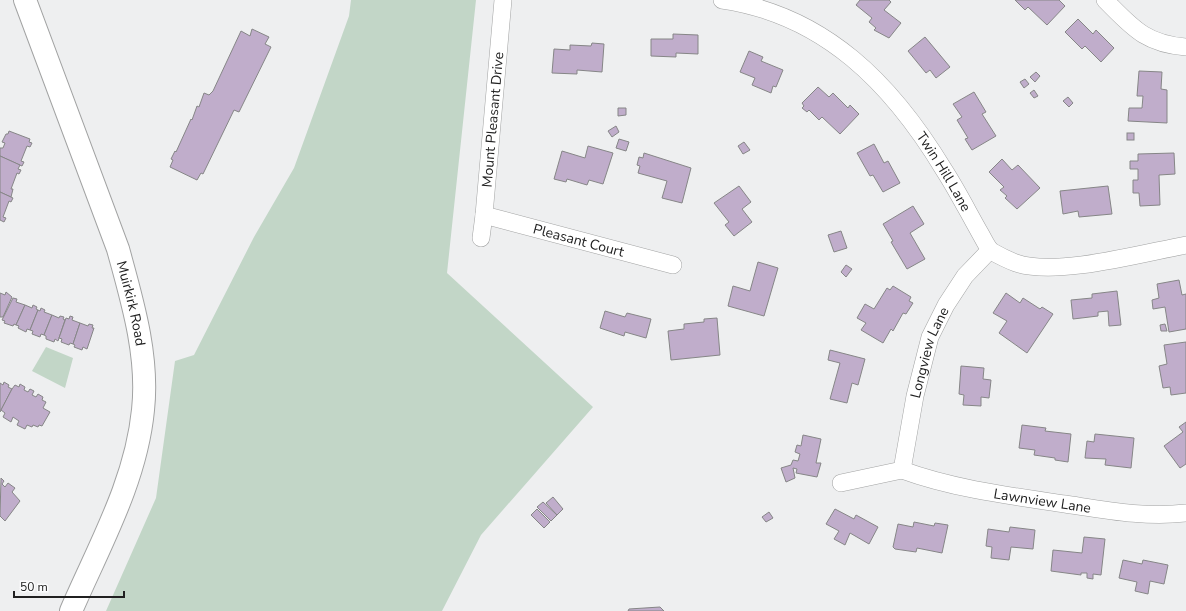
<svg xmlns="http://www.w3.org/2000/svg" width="1186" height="611" viewBox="0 0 1186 611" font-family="'Nunito Sans',sans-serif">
	<rect width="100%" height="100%" fill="#eeeff0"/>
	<g fill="#c2d6c7">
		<polygon points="351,0 476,0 447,273 593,407 481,535 442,611 106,611 156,498 175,361 194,355 254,237 294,168 349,16"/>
		<polygon points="46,347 73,358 65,388 32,371"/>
	</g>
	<g fill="#c0adcb" stroke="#868687">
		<polygon points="860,0 889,0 891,2 884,10 901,23 889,38 874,30 876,28 869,22 872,18 856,5"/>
		<polygon points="1015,0 1059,0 1065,6 1047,25 1028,7 1025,10"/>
		<polygon points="1078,19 1093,34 1096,30 1114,48 1101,62 1085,46 1082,49 1065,32"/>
		<polygon points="252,29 269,37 265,44 271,47 239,112 234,110 203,174 201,173 197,180 170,167 173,160 171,159 175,151 176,152 191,119 192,120 197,106 199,107 204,93 209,95 213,91 241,31 250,36"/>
		<polygon points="673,34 698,35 698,54 676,53 676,57 651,56 651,39 673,39"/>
		<polygon points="925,37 950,67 936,78 930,70 926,73 908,51"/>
		<polygon points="592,43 604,44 602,72 577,70 577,74 552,73 554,49 570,50 570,45 591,46"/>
		<polygon points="749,51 763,57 761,61 783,70 776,87 773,86 771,93 752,85 755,78 740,72"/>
		<polygon points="1139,71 1162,72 1161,89 1167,90 1167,123 1128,121 1129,108 1142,108 1143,96 1137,96"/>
		<polygon points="1036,72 1040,76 1035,82 1030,77"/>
		<polygon points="1025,79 1029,84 1024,88 1020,82"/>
		<polygon points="818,87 829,97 833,93 848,108 850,105 859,114 840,134 822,117 819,120 809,110 807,112 802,108 804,106 802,103"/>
		<polygon points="1034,90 1038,96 1034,98 1030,93"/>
		<polygon points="974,92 986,112 982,114 996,136 972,150 965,139 968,138 957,120 962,117 953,104"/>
		<polygon points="1068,97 1073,103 1069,107 1063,101"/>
		<polygon points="618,108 626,108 626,115 618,116"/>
		<polygon points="616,126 619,132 612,137 608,131"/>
		<polygon points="9,131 30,139 29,142 32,143 30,147 27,146 21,161 24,162 22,166 0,156 0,148 3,148 5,143 2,142 6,134 8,134"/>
		<rect x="1127" y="133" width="7" height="7"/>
		<polygon points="619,139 629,142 626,151 616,148"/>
		<polygon points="744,142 750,150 743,154 738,146"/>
		<polygon points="874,144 884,163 888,161 900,183 883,192 873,175 870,176 857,153"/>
		<polygon points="588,146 613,153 603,184 589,180 587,185 567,179 566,182 554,179 562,151 585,158"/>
		<polygon points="644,153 691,168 682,203 662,198 667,181 638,173 640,166 637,165 639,157 643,158"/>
		<polygon points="1174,153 1175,174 1159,175 1160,205 1140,206 1139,193 1133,193 1133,180 1138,180 1138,169 1130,169 1130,161 1138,161 1138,154"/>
		<polygon points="0,156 20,165 18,169 21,170 19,174 17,173 11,189 13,189 11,197 0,192"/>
		<polygon points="1002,159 1012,170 1018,165 1040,188 1017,209 1005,198 1007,196 1000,190 1004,187 989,172"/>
		<polygon points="739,186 751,202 742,209 752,222 734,236 725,225 729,222 714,203"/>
		<polygon points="1108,186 1112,214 1079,217 1078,211 1063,214 1060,191"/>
		<polygon points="0,192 13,198 11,202 9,201 3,217 6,218 4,222 0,220"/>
		<polygon points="913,206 924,224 910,233 925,259 907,269 891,242 893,241 883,224"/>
		<polygon points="841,231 847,248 834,252 828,235"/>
		<polygon points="758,262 778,268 764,316 728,306 733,286 750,291"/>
		<polygon points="846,265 852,269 846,277 841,272"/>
		<polygon points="1179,280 1182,295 1186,294 1186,329 1169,332 1165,307 1153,309 1152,300 1159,298 1157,284"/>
		<polygon points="893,286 911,297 909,301 913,303 906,314 903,313 893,331 891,329 883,343 861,330 866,323 857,318 865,304 874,309 887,288 890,290"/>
		<polygon points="1117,291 1121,325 1109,326 1108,311 1098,312 1098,316 1073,319 1071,300 1092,298 1092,294"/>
		<polygon points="6,292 12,297 3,317 0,317 0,293 5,295"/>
		<polygon points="1006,293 1020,303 1023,298 1040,309 1042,307 1053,314 1027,353 999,333 1007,321 993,313"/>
		<polygon points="13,298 17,299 16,302 25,305 16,325 14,324 13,326 4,323 5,321 2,320"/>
		<polygon points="25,305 32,308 33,305 37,307 36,309 38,310 30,330 27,329 26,332 18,328 19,326 16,325"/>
		<polygon points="41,308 45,310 44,312 52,315 44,335 41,334 40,337 32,334 33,331 30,330 38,310 40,311"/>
		<polygon points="605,311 625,317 627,313 651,319 646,338 625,332 624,336 600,328"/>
		<polygon points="52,315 59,318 60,316 64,317 63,319 65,320 58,341 55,339 54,342 46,339 46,336 44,335"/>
		<polygon points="70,316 73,317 72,320 80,323 73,344 70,343 69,345 61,342 62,339 59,338 66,318 69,319"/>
		<polygon points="717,318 720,355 671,360 668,331 684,329 684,324 704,322 704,319"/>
		<polygon points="80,323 88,326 89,324 93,325 92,328 94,328 87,349 83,347 82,350 74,347 75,345 73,344"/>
		<polygon points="1165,324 1167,331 1161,331 1160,325"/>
		<polygon points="1186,342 1186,393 1171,395 1170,387 1163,388 1159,366 1167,364 1164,345"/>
		<polygon points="830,350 865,359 858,385 852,383 847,403 830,399 840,363 828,360"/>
		<polygon points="961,366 984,368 983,379 991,380 989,398 981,397 981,406 963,405 964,395 959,394"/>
		<polygon points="4,382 9,385 8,387 12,389 0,412 0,383 3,385"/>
		<polygon points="20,384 25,387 24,390 28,392 30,389 34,391 32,395 36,397 38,394 43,397 42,400 46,402 43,408 50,412 42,426 39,425 38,427 33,425 32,427 27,425 25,429 17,425 19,421 13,417 11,422 3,417 5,413 1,410 12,389 15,385 19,387"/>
		<polygon points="1186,422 1186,464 1180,468 1164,446 1183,432 1179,427"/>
		<polygon points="1022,425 1046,428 1045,431 1071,434 1068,462 1055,460 1055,458 1034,455 1035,450 1019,448"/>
		<polygon points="1095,434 1134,438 1131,468 1105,465 1106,459 1085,458 1087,441 1094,442"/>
		<polygon points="803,435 821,439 816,463 821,463 817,477 796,473 797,469 793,468 795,478 786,482 781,468 791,465 793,460 798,461 800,454 795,452 797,445 801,446"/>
		<polygon points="1,478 4,481 2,484 5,487 8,483 15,488 12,492 20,501 5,521 0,516"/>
		<polygon points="553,497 563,509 557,515 546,503"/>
		<polygon points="543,502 557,515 551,521 537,507"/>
		<polygon points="537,509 550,522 544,528 531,515"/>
		<polygon points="835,509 854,519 856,515 878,527 869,544 850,533 845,545 834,539 839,531 826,524"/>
		<polygon points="769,512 773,518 766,522 762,517"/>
		<polygon points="914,522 934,526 935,523 948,525 942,553 917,548 916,552 895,549 893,547 898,524 913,527"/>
		<polygon points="1010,527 1035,530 1033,549 1011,547 1009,560 991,558 992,547 986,546 988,529 1009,532"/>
		<polygon points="1084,537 1105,539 1101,575 1093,574 1093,579 1087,578 1087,573 1081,573 1081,575 1051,571 1053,550 1082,553"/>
		<polygon points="1123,560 1142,564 1143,560 1168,565 1164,584 1150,581 1148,594 1135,591 1137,582 1119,578"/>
		<polygon points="660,607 664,611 628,611 629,609"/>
	</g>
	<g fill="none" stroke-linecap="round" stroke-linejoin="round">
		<defs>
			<g id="street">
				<path id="s1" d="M722 0C825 15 892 84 944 170 957 190 968 212 980 233 983 238 987 247 991 251 998 255 1008 260 1016 263 1056 277 1143 253 1186 245"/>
				<path d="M1105 0C1132 27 1145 44 1186 47"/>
				<path id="s2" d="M484 215 673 265"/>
				<path id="s3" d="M481 238 484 215 503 0"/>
				<path id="s4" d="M902 470C954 489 1011 496 1065 504 1105 510 1146 518 1186 513"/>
				<path id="s5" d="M902 470 915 396 930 337 946 305 965 276 990 250"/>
				<polyline points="841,483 902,470"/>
			</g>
			<g id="secondary">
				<path id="s6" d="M25 0 118 249C132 300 149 356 143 410 136 482 99 546 71 611"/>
			</g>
		</defs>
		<use href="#street" stroke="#a2a3a3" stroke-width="18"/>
		<use href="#secondary" stroke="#a2a3a3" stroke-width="24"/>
		<use href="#street" stroke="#fff" stroke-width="17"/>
		<use href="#secondary" stroke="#fff" stroke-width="22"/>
	</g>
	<g text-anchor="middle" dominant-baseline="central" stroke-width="3.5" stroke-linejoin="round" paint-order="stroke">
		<g font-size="14" fill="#202020" stroke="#fbfcfd">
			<text stroke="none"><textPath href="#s3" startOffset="119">Mount Pleasant Drive</textPath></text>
			<text stroke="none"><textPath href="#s1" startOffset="291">Twin Hill Lane</textPath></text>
			<text stroke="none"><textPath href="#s2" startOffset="98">Pleasant Court</textPath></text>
			<text stroke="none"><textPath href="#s6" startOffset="322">Muirkirk Road</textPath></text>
			<text stroke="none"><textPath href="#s5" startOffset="121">Longview Lane</textPath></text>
			<text stroke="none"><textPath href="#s4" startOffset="144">Lawnview Lane</textPath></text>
		</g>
	</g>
	<path d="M14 591v6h110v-6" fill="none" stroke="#202020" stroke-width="2"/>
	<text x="20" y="591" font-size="12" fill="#202020" stroke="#fbfcfd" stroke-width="3" paint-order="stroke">50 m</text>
</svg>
